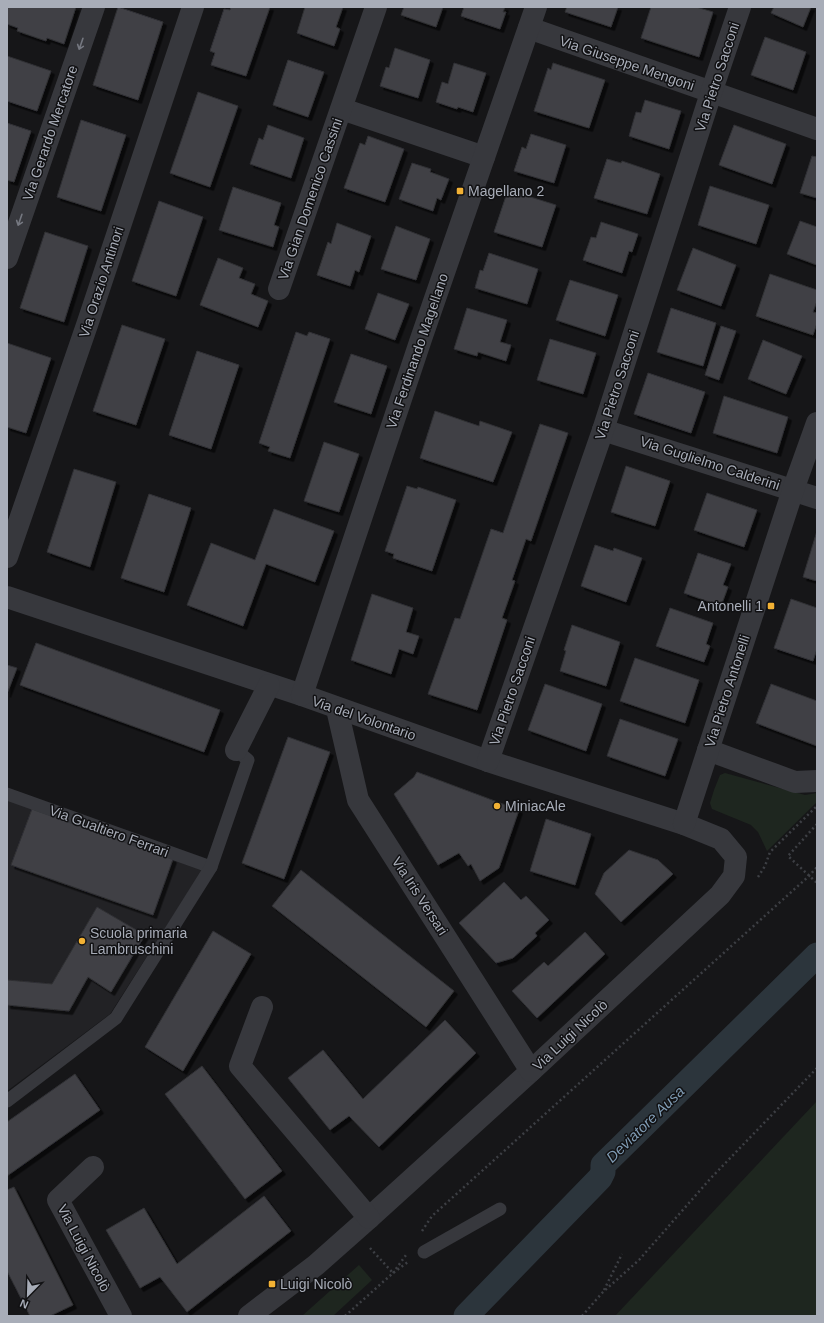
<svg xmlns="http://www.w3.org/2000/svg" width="824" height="1323" viewBox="0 0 824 1323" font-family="Arial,sans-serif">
	<defs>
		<filter id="shadow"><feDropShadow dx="3.5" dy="3.5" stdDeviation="0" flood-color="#0009"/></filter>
	</defs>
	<rect width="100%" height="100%" fill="#161618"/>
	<polygon fill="#222225" points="7,799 203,869 110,1014 7,1091"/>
	<g fill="#1e261f">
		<polygon points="725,773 805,795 817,793 817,802 767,851 758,832 751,825 712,809 710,803 714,790 720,775"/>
		<polygon points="817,1101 817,1316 615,1316"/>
		<polygon points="359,1265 372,1280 333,1316 302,1316"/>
	</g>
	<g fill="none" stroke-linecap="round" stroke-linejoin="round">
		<polyline stroke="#2c353c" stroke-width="25" points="466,1316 600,1178 603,1172 603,1165 817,955"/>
	</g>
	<g fill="#404145" stroke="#303034" filter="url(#shadow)">
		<polygon points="7,7 76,7 64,44 47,38 46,41 17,31 18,28 7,24"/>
		<polygon points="118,7 163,22 138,100 93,85"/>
		<polygon points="231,7 270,7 246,76 211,65 215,53 210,51 224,9 230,10"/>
		<polygon points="305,7 343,7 336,27 340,29 334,46 297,33"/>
		<polygon points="404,7 443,7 436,27 401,15"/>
		<polygon points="464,7 505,7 503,12 506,12 500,29 461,16"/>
		<polygon points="567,7 618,7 611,27 565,12"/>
		<polygon points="651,7 696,7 713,12 699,57 641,38"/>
		<polygon points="774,7 811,7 803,27 771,13"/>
		<polygon points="765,37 806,52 793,90 751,75"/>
		<polygon points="395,48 430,60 418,98 380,86 386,67 389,68"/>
		<polygon points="7,56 51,71 37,111 7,101"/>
		<polygon points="288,60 324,72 308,117 273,105"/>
		<polygon points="454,63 486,73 473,112 458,107 457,109 436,102 442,82 448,84"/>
		<polygon points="553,63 605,80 589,128 534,111 548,68 551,70"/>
		<polygon points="198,92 238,106 210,187 170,173"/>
		<polygon points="645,100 681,111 669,149 629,136 636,112 641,113"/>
		<polygon points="81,120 126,135 101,211 57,197"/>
		<polygon points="7,123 31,131 14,182 7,180"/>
		<polygon points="268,125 304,138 291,178 250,164 259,138 263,140"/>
		<polygon points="734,125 786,144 772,184 719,165"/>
		<polygon points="531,134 566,145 554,183 514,171 522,147 526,149"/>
		<polygon points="368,136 404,149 385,202 344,188 360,143 365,145"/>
		<polygon points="812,156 817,157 817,198 800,193"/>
		<polygon points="607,159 621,163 622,161 660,174 647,214 594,198"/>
		<polygon points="412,163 431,169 430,172 449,179 441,200 437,198 433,211 399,199"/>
		<polygon points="710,186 769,205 756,244 698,225"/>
		<polygon points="233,187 281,203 274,225 279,227 273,247 219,230"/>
		<polygon points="508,190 556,205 542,247 494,232"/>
		<polygon points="159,201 203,217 176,296 132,281"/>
		<polygon points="800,221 817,227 817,265 787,254"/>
		<polygon points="601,222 638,234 632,252 629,251 622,273 583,260 591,237 596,238"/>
		<polygon points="337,223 371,236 359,272 355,270 350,286 317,275 328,242 331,244"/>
		<polygon points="396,226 430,239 416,280 381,269"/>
		<polygon points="45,232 88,246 64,322 20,308"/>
		<polygon points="693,248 736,265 721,306 677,290"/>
		<polygon points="489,253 538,269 527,304 475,288 480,270 483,271"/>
		<polygon points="218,258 243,268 239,278 255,284 251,294 268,301 258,327 200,305"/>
		<polygon points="770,274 817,290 817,301 813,312 817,313 817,323 813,335 756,316"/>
		<polygon points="570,280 618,295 605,336 556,320"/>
		<polygon points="378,293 409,304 395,340 365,329"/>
		<polygon points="467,308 507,320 500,342 511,345 506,361 478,352 477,356 454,349"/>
		<polygon points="671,308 716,323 703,366 657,352"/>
		<polygon points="122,325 165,339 136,425 93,411"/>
		<polygon points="721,326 736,331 719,380 705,375"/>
		<polygon points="296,332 307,336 309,332 330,339 290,458 268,451 270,447 259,443"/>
		<polygon points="550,339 596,353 583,394 537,380"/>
		<polygon points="763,340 802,356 786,394 748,379"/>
		<polygon points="7,343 51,358 26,433 7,427"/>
		<polygon points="197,351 239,365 211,449 169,435"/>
		<polygon points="351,354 387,366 371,414 334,402"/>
		<polygon points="648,373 705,392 691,433 634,414"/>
		<polygon points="724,396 788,417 777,453 713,433"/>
		<polygon points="435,411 479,426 480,421 512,432 493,482 420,458"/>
		<polygon points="540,424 568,433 531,541 526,539 512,580 515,581 502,618 507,620 477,710 428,694 455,618 460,619 491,529 503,533"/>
		<polygon points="324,442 359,454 339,512 304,501"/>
		<polygon points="626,466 670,481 655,526 611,512"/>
		<polygon points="74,469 116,482 90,567 47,552"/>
		<polygon points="407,486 417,489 418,487 456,500 432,571 393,558 394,554 385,551"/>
		<polygon points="707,493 757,510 744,547 694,530"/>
		<polygon points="149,494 191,508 164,592 121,578"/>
		<polygon points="274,509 334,531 315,582 266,564 243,626 187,605 211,543 255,560"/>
		<polygon points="817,531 817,581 803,577"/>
		<polygon points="595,545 613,551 614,548 642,558 626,602 581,586"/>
		<polygon points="698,553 731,564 723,585 728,587 721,606 684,593"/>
		<polygon points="372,594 413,608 406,632 419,636 413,654 399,649 391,674 351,660"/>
		<polygon points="791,599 817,608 817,649 813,661 774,648"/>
		<polygon points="670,608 713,623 706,644 710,646 704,662 656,646"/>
		<polygon points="572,625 620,642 606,686 560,671 566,651 564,650"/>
		<polygon points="36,643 220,710 204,752 20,685"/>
		<polygon points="635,658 699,680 685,723 620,701"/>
		<polygon points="7,665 17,668 7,694"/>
		<polygon points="545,684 602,704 586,751 528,730"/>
		<polygon points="771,684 817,701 817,746 756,723"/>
		<polygon points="620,719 678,739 665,776 607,756"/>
		<polygon points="288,737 330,752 284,879 242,863"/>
		<polygon points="417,772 519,810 499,868 480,881 471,864 468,866 459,853 438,865 394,794 414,777"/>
		<polygon points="32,809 173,859 153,915 11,865"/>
		<polygon points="546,819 591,834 575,885 530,871"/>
		<polygon points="629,850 658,860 673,874 621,922 595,894 604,873"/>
		<polygon points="301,870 454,991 426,1027 272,906"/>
		<polygon points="504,882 521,900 526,896 549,920 535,933 537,936 513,958 496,963 459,923"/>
		<polygon points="97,907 145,935 111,992 88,977 69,1011 7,1005 7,980 52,984"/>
		<polygon points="213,931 251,954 183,1071 145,1047"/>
		<polygon points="585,932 605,954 537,1018 512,991 544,962 548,966"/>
		<polygon points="445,1020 476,1053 379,1147 349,1116 330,1130 288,1078 323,1050 363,1099"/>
		<polygon points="202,1066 282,1171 245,1199 165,1094"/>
		<polygon points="75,1074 100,1110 7,1176 7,1122"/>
		<polygon points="14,1187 73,1305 50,1316 30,1316 7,1271 7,1190"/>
		<polygon points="264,1196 291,1231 187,1312 160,1277 140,1288 106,1230 144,1208 177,1264"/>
	</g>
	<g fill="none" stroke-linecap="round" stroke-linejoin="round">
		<g stroke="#3d3f44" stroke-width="2.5" stroke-dasharray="2 3" stroke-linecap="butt">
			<polyline points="817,824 788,856 817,883"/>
			<polyline points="758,877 765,866 770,852 817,806"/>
			<polyline points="422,1231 432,1216 809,876 817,867"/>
			<polyline points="370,1248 393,1273"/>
			<polyline points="393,1273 406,1255"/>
			<polyline points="604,1290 622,1254"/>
			<polyline points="345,1316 393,1273 408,1262"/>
			<polyline points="582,1316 603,1292 639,1260 710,1179 817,1068"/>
		</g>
		<g stroke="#37383d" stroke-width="13">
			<polyline points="7,794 211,867"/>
			<polyline points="7,1101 116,1018 211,867 248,760 236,750"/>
			<polyline points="424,1252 500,1209"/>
		</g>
		<g stroke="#37383d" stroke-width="22">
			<polyline points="529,28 817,129"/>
			<polyline points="342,109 484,157"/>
			<polyline points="7,258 94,7"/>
			<polyline points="279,289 376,7"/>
			<polyline points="603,430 817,498"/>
			<polyline points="7,557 88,322 193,7"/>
			<polyline points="7,597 302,695 488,761 684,824 721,839 736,857 734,876 720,895 531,1071 369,1218 316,1265 249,1316"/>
			<polyline points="302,695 421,339 536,7"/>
			<polyline points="337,709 358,800 531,1071"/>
			<polyline points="236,750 269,685"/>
			<polyline points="708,750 795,782 817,781"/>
			<polyline points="488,761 603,430 711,93 740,7"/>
			<polyline points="684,824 793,490 817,423"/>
			<polyline points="262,1007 240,1066 369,1218"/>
			<polyline points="93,1167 58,1200 121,1316"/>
		</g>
	</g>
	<defs><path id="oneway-shaft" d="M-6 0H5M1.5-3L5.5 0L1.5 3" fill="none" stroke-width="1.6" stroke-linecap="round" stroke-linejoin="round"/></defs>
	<g stroke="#757881">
		<use href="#oneway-shaft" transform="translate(81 44) rotate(109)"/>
		<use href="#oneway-shaft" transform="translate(20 220) rotate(109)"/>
	</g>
	<g fill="#f2b134" stroke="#111113" stroke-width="1.5">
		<rect x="456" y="187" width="8" height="8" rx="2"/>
		<rect x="767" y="602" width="8" height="8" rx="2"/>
		<circle cx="497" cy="806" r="4"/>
		<circle cx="82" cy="941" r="4"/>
		<rect x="268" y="1280" width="8" height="8" rx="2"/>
	</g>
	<g text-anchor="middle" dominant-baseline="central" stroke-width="3" stroke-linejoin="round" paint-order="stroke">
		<g font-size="14" fill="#a8adb8" stroke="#111113">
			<text transform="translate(627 63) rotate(19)">Via Giuseppe Mengoni</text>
			<text transform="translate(717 77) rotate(-72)">Via Pietro Sacconi</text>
			<text transform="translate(50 133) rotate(-71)">Via Gerardo Mercatore</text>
			<text transform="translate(310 199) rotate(-71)">Via Gian Domenico Cassini</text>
			<text transform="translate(101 282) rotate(-72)">Via Orazio Antinori</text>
			<text transform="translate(417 351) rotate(-71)">Via Ferdinando Magellano</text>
			<text transform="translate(617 385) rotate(-72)">Via Pietro Sacconi</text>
			<text transform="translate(710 463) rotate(18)">Via Guglielmo Calderini</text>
			<text transform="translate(512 691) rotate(-71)">Via Pietro Sacconi</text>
			<text transform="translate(727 691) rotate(-72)">Via Pietro Antonelli</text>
			<text transform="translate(364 718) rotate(19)">Via del Volontario</text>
			<text transform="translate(109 831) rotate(20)">Via Gualtiero Ferrari</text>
			<text transform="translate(420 896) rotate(57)">Via Iris Versari</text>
			<text transform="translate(570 1035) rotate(-43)">Via Luigi Nicolò</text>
			<text transform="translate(84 1248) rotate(62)">Via Luigi Nicolò</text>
		</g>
		<g font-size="14" fill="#a8adb8" stroke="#111113" text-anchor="start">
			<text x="468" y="191">Magellano 2</text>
			<text x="763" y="606" text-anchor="end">Antonelli 1</text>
			<text x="505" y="806">MiniacAle</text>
			<text x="90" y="933">Scuola primaria<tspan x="90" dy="16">Lambruschini</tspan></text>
			<text x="280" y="1284">Luigi Nicolò</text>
		</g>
		<g font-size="15" font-style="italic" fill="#7f9bb3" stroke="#111113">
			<text transform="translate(645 1124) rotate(-44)">Deviatore Ausa</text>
		</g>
	</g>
	<rect width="824" height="1323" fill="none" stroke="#a8adb8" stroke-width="16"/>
	<g transform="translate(28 1295) rotate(203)" stroke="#111113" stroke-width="3" paint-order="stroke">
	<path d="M0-3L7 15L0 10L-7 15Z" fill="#a8adb8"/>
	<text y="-6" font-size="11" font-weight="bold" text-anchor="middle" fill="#a8adb8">N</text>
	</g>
</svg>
